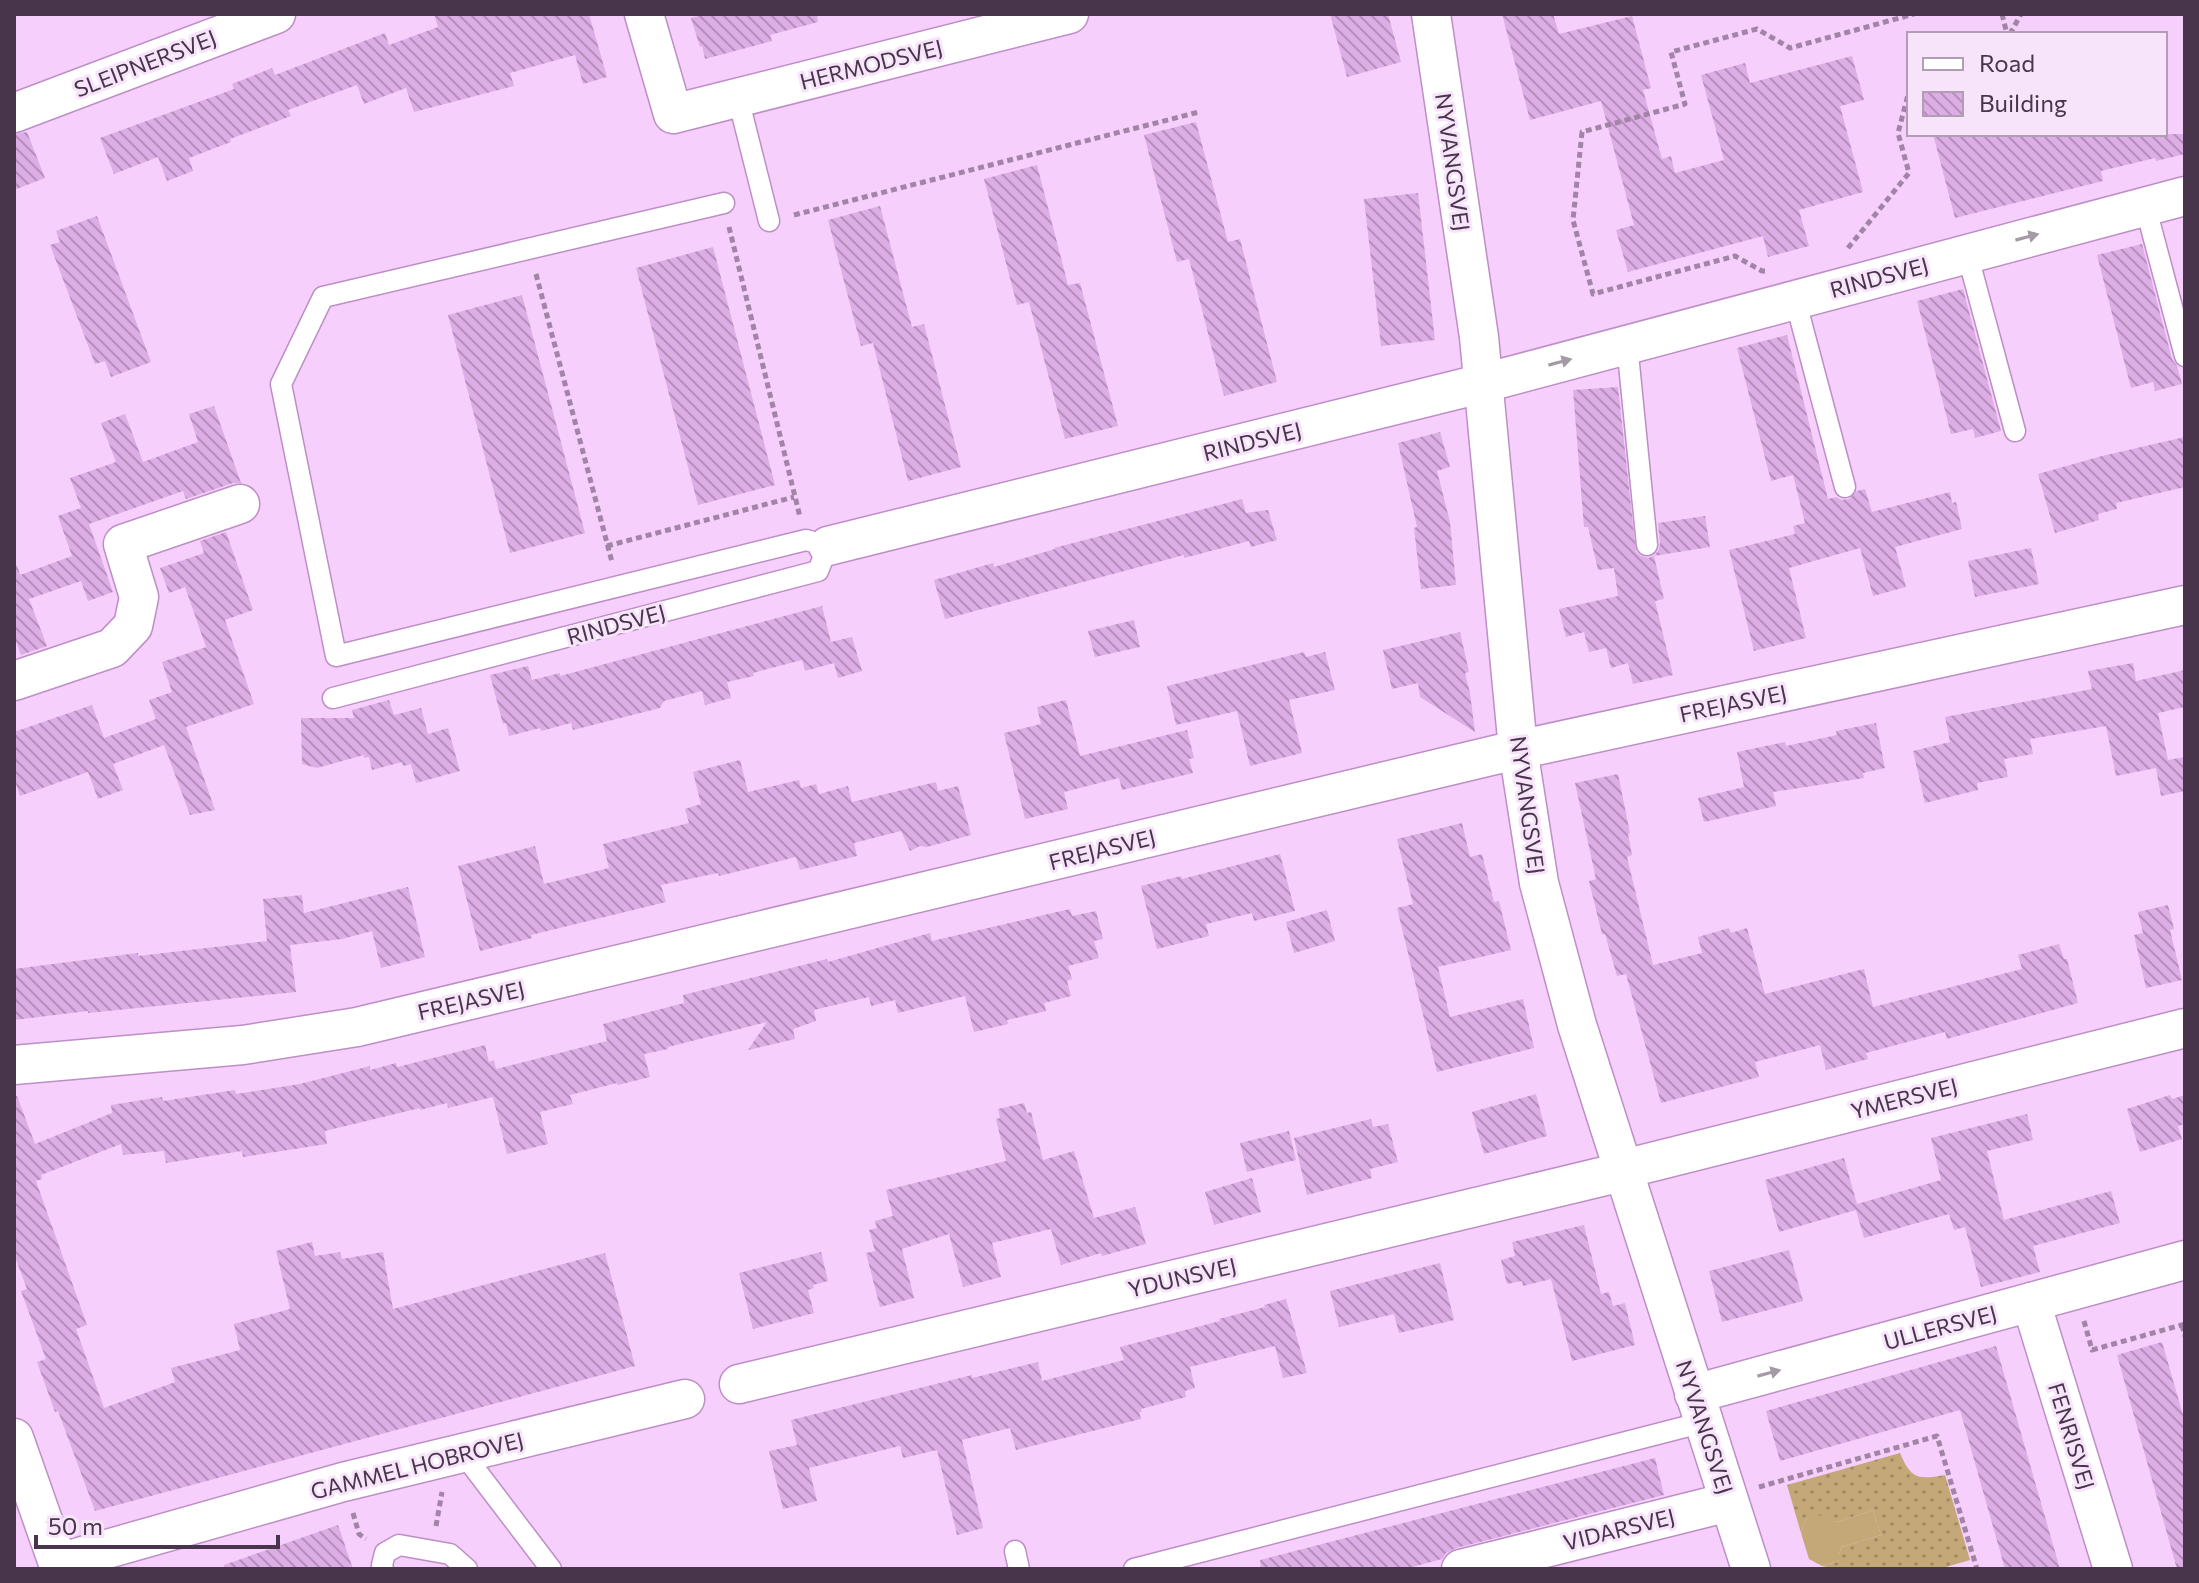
<svg xmlns="http://www.w3.org/2000/svg" width="2199" height="1583" viewBox="0 0 2199 1583" font-family="Commissioner,sans-serif">
	<defs>
		<pattern id="grass-dots" width="8" height="8" patternUnits="userSpaceOnUse" patternTransform="scale(2)"><rect width="8" height="8" fill="#c4a877"/><path d="M2 2h.1M6 6h.1" fill="none" stroke="#a18a64" stroke-width="1.8" stroke-linecap="round"/></pattern>
		<pattern id="building-back-hatch" width="6" height="6" patternUnits="userSpaceOnUse" patternTransform="scale(2)"><rect width="6" height="6" fill="#ddaee5"/><path d="M-1 5l2 2M0 0l6 6M5-1l2 2" fill="none" stroke="#b58ebc"/></pattern>
	</defs>
	<rect width="100%" height="100%" fill="#f6cffd"/>
	<path fill="url(#grass-dots)" d="M1900 1453C1911 1479 1918 1480 1945 1475L1970 1560 1939 1569H1836L1822 1566 1839 1561V1554L1842 1547 1881 1535 1873 1510 1837 1522 1807 1518 1801 1533 1787 1485Z"/>
	<polygon fill="#c4a877" points="1873,1510 1881,1535 1842,1547 1839,1554 1839,1561 1822,1566 1809,1559 1801,1533 1807,1518 1823,1515 1831,1520 1837,1522"/>
	<g fill="url(#building-back-hatch)">
		<polygon points="434,14 589,14 607,77 583,84 575,55 510,73 514,86 414,112 406,88 364,104 357,85 288,110 291,116 230,139 231,142 189,158 193,171 167,181 158,157 114,174 100,138 234,89 232,84 272,68 275,75 385,33 389,45 438,27"/>
		<polygon points="707,14 817,14 818,22 770,35 772,41 705,59 702,46 700,47 691,18"/>
		<polygon points="1330,14 1388,14 1401,62 1347,77"/>
		<polygon points="1502,14 1553,14 1559,34 1632,16 1651,88 1643,90 1662,159 1671,156 1675,173 1724,160 1701,75 1745,63 1750,83 1852,56 1864,100 1840,106 1863,192 1799,210 1809,246 1768,257 1763,236 1628,272 1616,230 1634,225 1601,101 1530,120"/>
		<polygon points="1196,122 1228,242 1240,239 1277,382 1224,396 1189,259 1177,262 1144,135"/>
		<polygon points="27,132 45,178 14,190 14,134"/>
		<polygon points="1933,134 2185,134 2185,154 2156,161 2155,158 2101,171 2103,181 1955,218"/>
		<polygon points="1037,165 1068,285 1080,283 1118,426 1065,439 1029,302 1017,305 984,179"/>
		<polygon points="1418,193 1435,340 1381,346 1364,199"/>
		<polygon points="880,206 912,327 924,324 961,467 908,481 873,343 861,346 828,220"/>
		<polygon points="97,216 151,362 111,377 105,361 95,364 50,245 60,242 56,231"/>
		<polygon points="2142,244 2172,359 2177,366 2182,384 2155,391 2153,382 2131,388 2097,255"/>
		<polygon points="713,247 775,485 698,505 636,268"/>
		<polygon points="1963,289 2001,431 1975,438 1973,429 1951,434 1917,301"/>
		<polygon points="522,295 585,533 510,553 448,315"/>
		<polygon points="1787,335 1828,499 1836,497 1842,500 1849,499 1857,491 1865,489 1872,512 1950,492 1952,503 1956,502 1962,529 1895,547 1906,587 1873,596 1860,548 1789,568 1806,638 1754,651 1729,550 1795,534 1793,526 1805,523 1793,475 1771,481 1737,348"/>
		<polygon points="1618,387 1636,552 1641,556 1648,558 1654,556 1658,551 1660,544 1658,523 1705,516 1710,547 1654,556 1664,599 1655,601 1673,675 1633,684 1628,663 1611,668 1606,648 1589,652 1584,632 1566,637 1559,609 1618,596 1614,568 1598,570 1588,527 1584,527 1573,390"/>
		<polygon points="214,406 241,483 233,483 186,499 183,491 89,524 113,592 88,601 81,581 29,599 47,646 21,655 14,636 14,566 17,565 20,575 72,556 58,516 81,508 70,478 116,462 101,423 125,414 143,462 198,442 189,414"/>
		<polygon points="1440,432 1450,467 1437,471 1450,522 1456,585 1421,589 1414,528 1417,527 1398,443"/>
		<polygon points="2185,437 2185,487 2116,503 2117,509 2098,514 2099,520 2055,533 2038,474 2102,456"/>
		<polygon points="1242,499 1246,513 1268,510 1277,540 1251,547 1249,541 1184,558 1184,555 945,619 934,580 993,563 994,567 1055,549 1054,548"/>
		<polygon points="226,532 253,610 225,620 254,704 186,727 215,810 190,815 164,745 113,764 123,790 98,799 88,772 20,796 14,778 14,732 92,705 104,738 156,719 149,700 172,692 162,662 206,647 185,587 169,593 160,568 204,553 200,541"/>
		<polygon points="2031,548 2039,584 1975,597 1968,561"/>
		<polygon points="822,606 831,642 852,637 862,671 838,678 834,663 805,671 802,660 753,673 754,676 727,682 731,698 705,705 702,691 664,701 660,708 573,730 571,723 541,731 540,728 509,736 506,723 503,724 490,675 528,666 532,680 560,673 560,676"/>
		<polygon points="1134,620 1140,647 1095,657 1088,631"/>
		<polygon points="1460,632 1469,672 1465,673 1470,693 1475,732 1420,697 1418,683 1392,689 1383,650"/>
		<polygon points="1304,652 1306,657 1325,652 1335,690 1289,700 1302,753 1250,766 1237,711 1176,725 1167,686"/>
		<polygon points="2133,663 2136,681 2185,670 2185,707 2158,713 2168,760 2185,757 2185,791 2161,796 2156,768 2116,776 2106,726 2030,739 2033,754 2004,759 2008,777 1977,783 1978,790 1925,803 1913,751 1950,742 1945,717 2092,689 2088,671"/>
		<polygon points="389,700 394,715 421,708 428,734 448,728 460,771 416,783 411,764 403,766 402,762 372,770 369,757 364,758 364,755 317,768 302,764 301,718 354,718 352,710"/>
		<polygon points="1066,700 1080,756 1187,730 1194,758 1189,759 1193,773 1122,790 1119,778 1064,792 1068,809 1025,819 1004,733 1041,724 1037,707"/>
		<polygon points="1876,723 1885,768 1863,773 1864,778 1773,792 1776,806 1704,822 1698,798 1744,787 1737,752 1785,742 1786,746 1837,735 1836,731"/>
		<polygon points="740,760 748,792 799,780 801,788 816,784 819,794 848,786 852,802 936,782 938,791 958,786 971,835 927,847 920,846 910,851 901,831 854,843 857,856 800,870 796,857 719,876 718,873 661,885 666,902 531,935 532,938 480,951 458,866 535,846 544,884 609,868 603,844 689,823 685,809 701,804 693,772"/>
		<polygon points="1618,774 1630,833 1628,834 1632,855 1627,857 1653,965 1702,953 1698,937 1729,928 1731,933 1747,928 1765,994 1864,969 1873,1007 2022,969 2018,955 2059,944 2064,959 2067,959 2078,1003 1947,1039 1945,1032 1866,1053 1868,1059 1826,1070 1820,1045 1755,1062 1759,1077 1661,1103 1626,974 1617,976 1605,934 1602,934 1589,881 1596,879 1575,783"/>
		<polygon points="1462,823 1470,857 1482,854 1494,902 1499,901 1511,950 1438,967 1450,1017 1523,999 1534,1048 1437,1072 1397,908 1413,904 1397,839"/>
		<polygon points="1280,854 1295,911 1254,921 1252,913 1206,924 1209,936 1157,949 1141,886 1181,876 1182,879"/>
		<polygon points="408,887 425,957 381,968 372,931 342,939 290,945 296,992 88,1013 88,1011 14,1020 14,969 138,953 138,956 267,941 263,899 302,895 304,913"/>
		<polygon points="2168,905 2174,929 2170,930 2182,980 2146,988 2134,935 2143,933 2138,912"/>
		<polygon points="1070,909 1072,916 1096,911 1103,939 1094,941 1099,958 1068,966 1072,979 1067,981 1071,996 1044,1003 1046,1011 1007,1020 1008,1024 974,1032 965,996 898,1013 895,1000 871,1006 869,997 814,1010 816,1021 793,1029 795,1039 748,1050 767,1022 668,1047 668,1049 644,1054 650,1077 618,1085 617,1083 570,1095 573,1104 540,1112 548,1144 507,1154 493,1097 448,1108 447,1103 420,1110 420,1108 325,1131 327,1144 243,1157 242,1151 166,1163 164,1151 123,1155 121,1144 41,1175 42,1179 36,1181 87,1325 76,1329 104,1408 175,1382 171,1368 240,1350 234,1324 290,1309 276,1251 312,1242 315,1256 340,1252 342,1259 383,1252 393,1309 605,1253 635,1366 95,1511 58,1411 55,1412 37,1362 46,1359 21,1291 27,1289 14,1254 14,1096 17,1096 35,1144 112,1113 111,1105 162,1097 163,1101 235,1090 236,1094 300,1084 370,1066 370,1070 396,1063 397,1067 485,1045 489,1062 494,1060 496,1069 607,1041 603,1024 684,1003 683,995 827,959 828,962 930,933 932,941"/>
		<polygon points="1327,910 1335,941 1294,953 1286,922"/>
		<polygon points="1536,1094 1547,1136 1484,1154 1472,1112"/>
		<polygon points="2170,1095 2172,1099 2185,1095 2185,1124 2178,1126 2182,1139 2140,1152 2127,1109"/>
		<polygon points="1024,1103 1027,1113 1031,1112 1043,1160 1074,1151 1094,1218 1135,1207 1146,1244 1102,1256 1101,1253 1061,1265 1051,1229 992,1243 1001,1277 963,1287 949,1234 902,1249 914,1298 880,1307 866,1253 875,1251 869,1230 877,1228 875,1221 893,1216 886,1190 1006,1161 996,1119 1000,1118 998,1109"/>
		<polygon points="2027,1114 2033,1140 1987,1151 2004,1220 2111,1191 2120,1223 2033,1246 2040,1272 1981,1287 1965,1227 1954,1230 1949,1214 1864,1238 1856,1210 1779,1232 1765,1180 1844,1158 1857,1204 1941,1180 1931,1138"/>
		<polygon points="1371,1119 1373,1127 1388,1124 1398,1162 1370,1169 1372,1178 1307,1195 1294,1138"/>
		<polygon points="1289,1131 1296,1160 1247,1172 1240,1143"/>
		<polygon points="1252,1178 1261,1212 1214,1225 1205,1192"/>
		<polygon points="1584,1225 1601,1294 1609,1292 1613,1306 1625,1303 1635,1345 1572,1361 1551,1279 1523,1286 1522,1281 1507,1284 1501,1260 1515,1256 1512,1242"/>
		<polygon points="1789,1250 1803,1301 1722,1322 1709,1271"/>
		<polygon points="821,1252 828,1281 813,1285 814,1288 808,1290 814,1313 753,1329 739,1273"/>
		<polygon points="1440,1263 1454,1320 1399,1333 1394,1314 1339,1327 1330,1291"/>
		<polygon points="1286,1299 1307,1373 1283,1378 1275,1346 1190,1367 1195,1388 1185,1391 1186,1397 1141,1409 1142,1412 1139,1412 1141,1419 1016,1450 1010,1428 962,1440 983,1528 957,1535 937,1450 903,1458 900,1446 809,1468 817,1501 783,1509 769,1451 797,1445 791,1420 972,1375 972,1378 1038,1362 1042,1381 1124,1360 1120,1347 1220,1321 1219,1319 1265,1307 1264,1305"/>
		<polygon points="2162,1342 2185,1422 2185,1569 2177,1569 2117,1355"/>
		<polygon points="1996,1346 2060,1569 2005,1569 1960,1410 1780,1461 1766,1411"/>
		<polygon points="1655,1458 1664,1495 1456,1548 1446,1553 1442,1559 1405,1569 1261,1569 1260,1560"/>
		<polygon points="338,1525 353,1569 224,1569 224,1565"/>
	</g>
	<g fill="none" stroke-linecap="round" stroke-linejoin="round">
		<defs>
			<g id="service">
				<polyline points="738,98 769,221"/>
				<polyline points="2145,205 2185,356"/>
				<polyline points="1967,253 2015,431"/>
				<polyline points="1795,299 1845,487"/>
				<polyline points="1627,344 1647,545"/>
				<polyline points="333,698 818,571 828,546 806,540 336,656 281,384 323,297 724,203"/>
				<polyline points="462,1452 551,1569"/>
				<polyline points="1015,1551 1019,1569"/>
				<polyline points="383,1569 382,1565 385,1553 399,1545 450,1554 467,1569"/>
				<polyline points="1134,1569 1704,1422"/>
			</g>
			<g id="minor">
				<polyline points="644,14 673,114 1069,14"/>
				<polyline points="1431,14 1479,337 1518,749 1539,883 1577,1025 1751,1569"/>
				<polyline points="14,113 276,14"/>
				<polyline points="828,546 1484,383 2185,196"/>
				<polyline points="14,681 112,648 133,626 139,597 123,544 240,504"/>
				<polyline points="14,1065 243,1045 357,1027 1499,754 2185,605"/>
				<polyline points="2031,1302 2113,1569"/>
				<polyline points="739,1384 1605,1176 1640,1165 2185,1028"/>
				<polyline points="1694,1394 2185,1260"/>
				<polyline points="14,1438 60,1569"/>
				<polyline points="58,1563 343,1482 685,1399"/>
				<polyline points="1461,1569 1729,1502"/>
			</g>
		</defs>
		<use href="#service" stroke="#bd8fc6" stroke-width="23"/>
		<use href="#minor" stroke="#bd8fc6" stroke-width="41"/>
		<g stroke="#a184a6" stroke-width="5" stroke-dasharray="6 4" stroke-linecap="butt">
			<polyline points="2002,14 2007,34"/>
			<polyline points="2010,34 2021,14"/>
			<polyline points="794,215 1199,112"/>
			<polyline points="729,227 800,517"/>
			<polyline points="1848,248 1909,173 1898,133 1909,91"/>
			<polyline points="1765,271 1762,271 1735,256 1593,294 1573,220 1582,132 1685,104 1671,52 1757,29 1790,48 1914,14"/>
			<polyline points="536,274 612,562"/>
			<polyline points="607,546 794,497"/>
			<polyline points="2084,1321 2092,1350 2185,1324"/>
			<polyline points="2182,1325 2185,1336"/>
			<polyline points="1759,1487 1937,1436 1977,1569"/>
			<polyline points="353,1513 359,1534 366,1539"/>
			<polyline points="436,1526 442,1492"/>
		</g>
		<use href="#service" stroke="#fff" stroke-width="20"/>
		<use href="#minor" stroke="#fff" stroke-width="38"/>
	</g>
	<defs><path id="oneway-solid" d="M-6-.8H1V-3.2L6.5 0L1 3.2V.8H-6Z" transform="scale(2)"/></defs>
	<g fill="#a49aa5">
		<use href="#oneway-solid" transform="translate(2027 237) rotate(-15)"/>
		<use href="#oneway-solid" transform="translate(1560 362) rotate(-15)"/>
		<use href="#oneway-solid" transform="translate(1769 1373) rotate(-15)"/>
	</g>
	<g text-anchor="middle" dominant-baseline="central" stroke-width="6" stroke-linejoin="round" paint-order="stroke">
		<g font-size="22" fill="#48344b" stroke="#f7e4fb">
			<text transform="translate(145 63) rotate(-21)">SLEIPNERSVEJ</text>
			<text transform="translate(871 64) rotate(-14)">HERMODSVEJ</text>
			<text transform="translate(1453 162) rotate(82)">NYVANGSVEJ</text>
			<text transform="translate(1879 277) rotate(-15)">RINDSVEJ</text>
			<text transform="translate(1252 441) rotate(-14)">RINDSVEJ</text>
			<text transform="translate(616 624) rotate(-15)">RINDSVEJ</text>
			<text transform="translate(1733 703) rotate(-12)">FREJASVEJ</text>
			<text transform="translate(1528 805) rotate(82)">NYVANGSVEJ</text>
			<text transform="translate(1102 849) rotate(-14)">FREJASVEJ</text>
			<text transform="translate(471 1000) rotate(-13)">FREJASVEJ</text>
			<text transform="translate(1904 1098) rotate(-14)">YMERSVEJ</text>
			<text transform="translate(1182 1277) rotate(-13)">YDUNSVEJ</text>
			<text transform="translate(1940 1327) rotate(-15)">ULLERSVEJ</text>
			<text transform="translate(1705 1427) rotate(72)">NYVANGSVEJ</text>
			<text transform="translate(2072 1436) rotate(73)">FENRISVEJ</text>
			<text transform="translate(417 1465) rotate(-14)">GAMMEL HOBROVEJ</text>
			<text transform="translate(1619 1529) rotate(-14)">VIDARSVEJ</text>
		</g>
	</g>
	<rect width="2199" height="1583" fill="none" stroke="#48344b" stroke-width="32"/>
	<rect x="1907" y="32" width="260" height="104" fill="#f7e4fb" stroke="#b19eb5" stroke-width="2"/>
	<rect x="1923" y="58" width="40" height="12" fill="#ffffff" stroke="#b19eb5" stroke-width="2"/>
	<text x="1979" y="72" font-size="24" fill="#48344b">Road</text>
	<rect x="1923" y="92" width="40" height="24" fill="url(#building-back-hatch)" stroke="#b19eb5" stroke-width="2"/>
	<text x="1979" y="112" font-size="24" fill="#48344b">Building</text>
	<path d="M36 1535v12h242v-12" fill="none" stroke="#48344b" stroke-width="4"/>
	<text x="48" y="1535" font-size="24" fill="#48344b" stroke="#f7e4fb" stroke-width="6" paint-order="stroke">50 m</text>
</svg>
